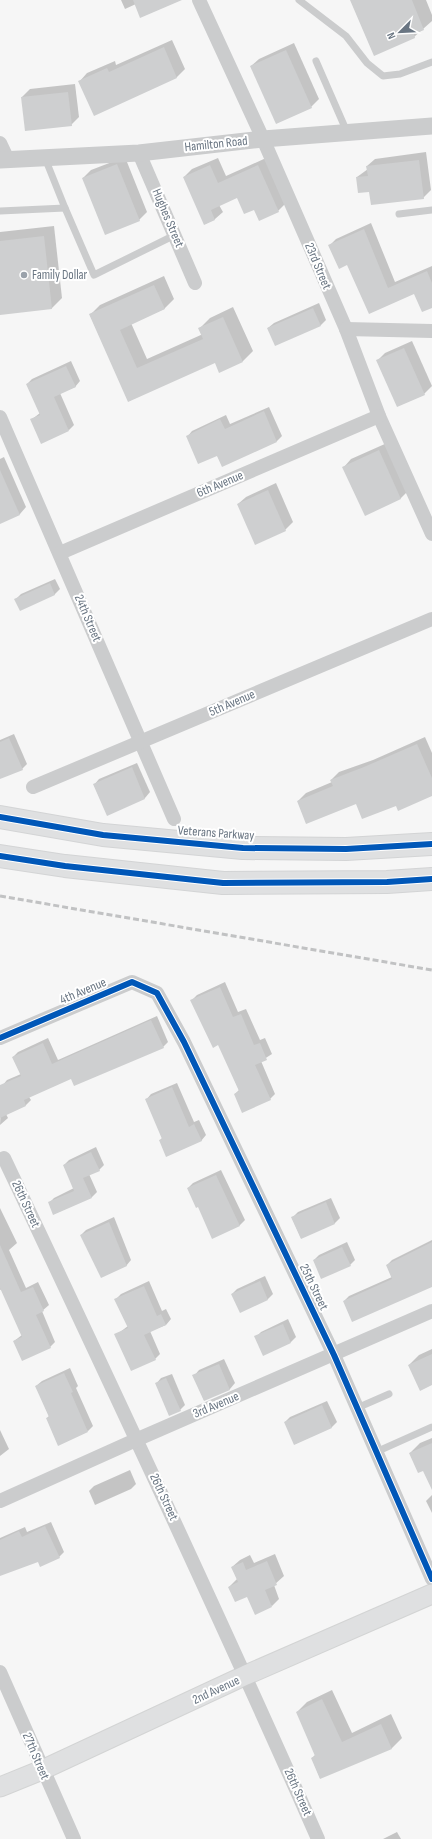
<svg xmlns="http://www.w3.org/2000/svg" width="432" height="1839" viewBox="0 0 432 1839" font-family="'Sofia Sans Condensed',sans-serif">
	<rect width="100%" height="100%" fill="#f6f6f6"/>
	<g fill="#0003">
		<polygon points="121,0 178,0 136,4 125,9"/>
		<polygon points="351,0 426,0 432,15 432,21 414,37"/>
		<polygon points="172,40 185,69 177,77 95,114 80,81 87,73 115,61 116,65"/>
		<polygon points="294,43 319,99 311,107 251,66 259,59"/>
		<polygon points="75,84 79,117 71,125 22,97 30,89"/>
		<polygon points="426,152 431,190 423,198 370,191 357,177 368,169 367,166 375,159"/>
		<polygon points="125,157 147,212 139,220 83,178 91,170"/>
		<polygon points="218,158 226,176 266,158 286,203 278,211 254,208 237,197 219,205 223,212 215,219 205,224 184,177 192,169"/>
		<polygon points="371,223 395,282 432,266 432,307 414,292 369,312 348,264 330,245 336,239"/>
		<polygon points="54,226 62,298 52,308 0,314 0,232"/>
		<polygon points="164,276 174,299 164,309 131,323 147,359 203,334 200,328 210,318 233,307 253,351 243,361 215,361 129,401 90,315 100,305"/>
		<polygon points="319,303 326,320 321,325 275,344 268,328 274,323"/>
		<polygon points="412,341 432,386 424,394 378,360 385,353"/>
		<polygon points="71,361 80,381 75,387 60,393 74,425 69,430 31,420 40,413 27,384 32,379"/>
		<polygon points="269,407 282,436 277,441 222,465 217,455 187,437 192,431 226,415 230,424"/>
		<polygon points="387,443 408,491 400,499 344,467 351,459"/>
		<polygon points="4,457 26,507 20,514 0,523 0,459"/>
		<polygon points="276,483 293,522 285,530 238,504 246,497"/>
		<polygon points="55,579 60,589 54,595 16,599 21,594"/>
		<polygon points="14,734 27,764 22,769 0,778 0,740"/>
		<polygon points="425,737 432,753 432,795 397,804 298,801 306,793 332,782 331,780 339,772 373,760"/>
		<polygon points="137,763 150,792 145,798 107,814 94,785 99,779"/>
		<polygon points="225,982 238,1012 246,1009 260,1040 265,1038 272,1054 261,1061 275,1094 270,1099 235,1094 239,1090 219,1044 192,1000 197,995"/>
		<polygon points="157,1016 168,1042 163,1047 71,1078 29,1097 31,1100 26,1105 6,1114 8,1118 0,1125 2,1086 7,1080 21,1074 13,1057 18,1052 48,1038 58,1060"/>
		<polygon points="177,1083 194,1122 199,1120 206,1135 201,1141 160,1140 163,1137 146,1100 151,1094"/>
		<polygon points="96,1147 104,1165 99,1170 89,1174 97,1192 92,1197 54,1214 49,1203 54,1198 74,1188 64,1165 69,1160"/>
		<polygon points="221,1170 245,1220 240,1225 213,1237 199,1205 188,1188 193,1183"/>
		<polygon points="331,1198 340,1218 335,1223 301,1238 292,1218 298,1212"/>
		<polygon points="0,1208 17,1243 9,1250 26,1288 38,1282 49,1305 42,1311 55,1342 50,1347 14,1341 22,1335 2,1289 0,1290"/>
		<polygon points="114,1217 131,1260 126,1266 81,1235 86,1230"/>
		<polygon points="432,1240 432,1286 344,1301 349,1296 392,1277 387,1265 392,1260"/>
		<polygon points="347,1242 355,1260 350,1265 314,1260 319,1255"/>
		<polygon points="265,1276 273,1294 268,1299 240,1311 232,1294 237,1289"/>
		<polygon points="149,1281 162,1311 166,1309 171,1319 166,1325 150,1331 160,1354 155,1359 116,1335 128,1326 116,1299 121,1294"/>
		<polygon points="288,1319 296,1337 291,1342 263,1354 256,1337 261,1332"/>
		<polygon points="432,1349 432,1384 409,1365 419,1355"/>
		<polygon points="224,1359 235,1383 230,1389 204,1400 194,1376 199,1370"/>
		<polygon points="70,1368 78,1386 76,1388 93,1426 88,1431 47,1418 49,1416 36,1386 42,1381"/>
		<polygon points="172,1374 185,1405 180,1410 156,1384 161,1378"/>
		<polygon points="327,1401 337,1422 332,1427 295,1444 285,1422 290,1417"/>
		<polygon points="0,1430 9,1449 0,1456"/>
		<polygon points="432,1438 432,1488 424,1469 410,1453 420,1443"/>
		<polygon points="130,1470 136,1484 131,1489 95,1505 89,1491 94,1486"/>
		<polygon points="432,1495 432,1513 426,1501"/>
		<polygon points="51,1522 64,1552 59,1557 38,1561 0,1575 0,1538 25,1527 27,1532"/>
		<polygon points="275,1554 284,1576 274,1585 279,1599 272,1606 229,1587 237,1579 232,1567 240,1560 250,1555 254,1563"/>
		<polygon points="332,1690 352,1733 391,1714 402,1738 392,1748 320,1778 312,1758 316,1754 297,1712 307,1702"/>
		<polygon points="397,1832 401,1839 383,1839"/>
	</g>
	<g fill="#cecfd0">
		<polygon points="133,0 182,0 140,18"/>
		<polygon points="350,0 412,0 424,30 414,34 415,38 374,56"/>
		<polygon points="164,47 177,78 94,116 78,81 107,68 109,72"/>
		<polygon points="286,50 312,108 276,124 250,66"/>
		<polygon points="68,92 72,126 25,131 21,97"/>
		<polygon points="419,160 424,199 371,205 369,192 358,193 356,177 368,176 366,166"/>
		<polygon points="117,164 140,221 105,235 82,178"/>
		<polygon points="210,165 218,183 258,165 279,212 259,221 254,210 244,214 237,198 211,210 215,220 204,225 183,177"/>
		<polygon points="364,229 388,288 427,271 432,283 432,308 422,312 414,294 369,314 347,265 339,269 328,245"/>
		<polygon points="44,236 52,309 0,315 0,241"/>
		<polygon points="154,285 165,309 120,330 137,368 203,339 198,328 223,317 243,362 219,373 215,363 128,402 89,314"/>
		<polygon points="313,308 321,326 275,346 267,328"/>
		<polygon points="404,348 425,395 397,407 376,360"/>
		<polygon points="66,366 76,387 54,397 69,431 41,444 30,419 40,415 26,384"/>
		<polygon points="264,411 277,442 222,467 217,456 198,464 186,436 220,419 225,429"/>
		<polygon points="379,450 401,499 365,516 342,467"/>
		<polygon points="0,470 20,515 0,524"/>
		<polygon points="268,490 286,531 255,545 237,504"/>
		<polygon points="50,583 55,595 20,611 14,599"/>
		<polygon points="9,738 23,770 0,779 0,742"/>
		<polygon points="417,744 432,778 432,796 398,811 396,806 362,819 356,804 306,824 297,801 333,786 330,780 364,767"/>
		<polygon points="132,767 145,799 107,816 93,784"/>
		<polygon points="220,987 233,1017 241,1014 254,1045 260,1043 267,1060 255,1065 271,1100 242,1113 234,1094 239,1091 218,1045 213,1048 190,1000"/>
		<polygon points="151,1020 164,1048 74,1086 71,1079 24,1100 26,1106 0,1118 0,1085 21,1076 12,1057 43,1043 52,1064"/>
		<polygon points="172,1087 189,1127 194,1124 202,1141 166,1157 159,1140 162,1139 145,1099"/>
		<polygon points="91,1152 100,1171 83,1178 92,1198 53,1215 48,1202 74,1191 63,1165"/>
		<polygon points="216,1175 240,1226 212,1239 198,1207 196,1208 187,1188"/>
		<polygon points="326,1202 335,1224 301,1239 291,1217"/>
		<polygon points="109,1222 127,1266 101,1278 80,1235"/>
		<polygon points="432,1242 432,1287 352,1322 343,1301 392,1279 386,1265"/>
		<polygon points="0,1245 21,1292 33,1287 44,1311 36,1315 51,1348 22,1361 13,1341 22,1337 0,1288"/>
		<polygon points="342,1247 351,1266 321,1279 313,1260"/>
		<polygon points="260,1281 268,1300 240,1313 231,1294"/>
		<polygon points="144,1286 157,1316 161,1314 166,1325 144,1335 156,1360 131,1371 114,1334 128,1328 114,1299"/>
		<polygon points="283,1324 291,1343 263,1356 254,1336"/>
		<polygon points="432,1354 432,1385 420,1391 408,1365"/>
		<polygon points="219,1364 230,1390 204,1401 192,1375"/>
		<polygon points="64,1373 73,1392 71,1393 88,1432 58,1446 46,1418 49,1417 35,1386"/>
		<polygon points="166,1378 181,1411 169,1416 155,1383"/>
		<polygon points="322,1405 332,1428 294,1445 284,1422"/>
		<polygon points="432,1443 432,1490 423,1471 418,1473 409,1453"/>
		<polygon points="45,1526 60,1558 40,1567 38,1562 0,1576 0,1540 19,1531 22,1537"/>
		<polygon points="267,1561 277,1585 265,1590 272,1607 255,1615 247,1597 235,1602 228,1587 238,1582 231,1567 243,1562 246,1570"/>
		<polygon points="322,1699 342,1742 381,1724 392,1749 320,1779 311,1758 315,1756 296,1712"/>
	</g>
	<g fill="none" stroke-linecap="round" stroke-linejoin="round">
		<defs>
			<polyline id="secondary" points="0,1787 42,1770 246,1675 432,1594"/>
			<g id="primary">
				<polyline points="0,817 103,835 243,848 346,849 432,844"/>
				<polyline points="0,856 65,866 223,883 387,882 432,879"/>
			</g>
		</defs>
		<use href="#secondary" stroke="#d3d4d4" stroke-width="21"/>
		<use href="#primary" stroke="#d3d4d5" stroke-width="24"/>
		<g stroke="#cbcccd" stroke-width="7">
			<polyline points="299,0 346,36 367,63 383,76 400,74 432,62"/>
			<polyline points="316,61 347,132"/>
			<polyline points="65,208 94,275 175,235"/>
			<polyline points="0,211 65,208 45,158"/>
			<polyline points="399,214 432,210"/>
			<polyline points="357,1408 389,1394"/>
			<polyline points="376,1452 432,1427"/>
		</g>
		<g stroke="#cbcccd" stroke-width="14">
			<polyline points="199,0 263,139 346,329 379,416 432,534"/>
			<polyline points="0,143 8,160"/>
			<polyline points="139,153 195,283"/>
			<polyline points="346,329 432,331"/>
			<polyline points="0,417 174,819"/>
			<polyline points="60,553 379,416"/>
			<polyline points="33,787 432,619"/>
			<polyline points="0,1038 132,982 157,993 184,1042 334,1355 432,1579"/>
			<path d="M4 1158C111 1384 217 1610 318 1839"/>
			<polyline points="0,1501 138,1439 432,1311"/>
			<polyline points="0,1672 74,1839"/>
		</g>
		<polyline stroke="#cbcccd" stroke-width="17" points="0,160 139,153 263,139 432,126"/>
		<use href="#secondary" stroke="#dfe0e1" stroke-width="19"/>
		<use href="#primary" stroke="#dfe0e1" stroke-width="22"/>
		<polyline stroke="#c1c2c3" stroke-width="3" stroke-dasharray="6 3" stroke-linecap="butt" points="0,896 432,970"/>
		<defs>
			<g id="cycleway">
				<polyline points="0,817 103,835 243,848 346,849 432,844"/>
				<polyline points="0,856 65,866 223,883 387,882 432,879"/>
				<polyline points="0,1038 132,982 157,993 184,1042 334,1355 432,1579"/>
			</g>
		</defs>
		<use href="#cycleway" stroke="#fff" stroke-width="8"/>
		<use href="#cycleway" stroke="#0057b8" stroke-width="6"/>
	</g>
	<circle fill="#9aa2ab" stroke="#fff" stroke-width="1.5" cx="24" cy="275" r="4"/>
	<g text-anchor="middle" dominant-baseline="central" stroke-width="4" stroke-linejoin="round" paint-order="stroke">
		<g font-size="13" fill="#697582" stroke="#fff">
			<text transform="translate(216 144) rotate(-6)">Hamilton Road</text>
			<text transform="translate(168 218) rotate(67)">Hughes Street</text>
			<text transform="translate(318 266) rotate(67)">23rd Street</text>
			<text transform="translate(220 484) rotate(-23)">6th Avenue</text>
			<text transform="translate(88 618) rotate(67)">24th Street</text>
			<text transform="translate(232 703) rotate(-23)">5th Avenue</text>
			<text transform="translate(216 833) rotate(4)">Veterans Parkway</text>
			<text transform="translate(83 991) rotate(-23)">4th Avenue</text>
			<text transform="translate(26 1204) rotate(65)">26th Street</text>
			<text transform="translate(314 1287) rotate(64)">25th Street</text>
			<text transform="translate(216 1405) rotate(-23)">3rd Avenue</text>
			<text transform="translate(164 1497) rotate(65)">26th Street</text>
			<text transform="translate(216 1690) rotate(-25)">2nd Avenue</text>
			<text transform="translate(36 1756) rotate(67)">27th Street</text>
			<text transform="translate(298 1792) rotate(66)">26th Street</text>
		</g>
		<g font-size="13" fill="#697582" stroke="#fff" text-anchor="start">
			<text x="32" y="275">Family Dollar</text>
		</g>
	</g>
	<g transform="translate(400 32) rotate(246)" stroke="#ffffff" stroke-width="3" paint-order="stroke">
	<path d="M0-3L7 15L0 10L-7 15Z" fill="#697582"/>
	<text y="-6" font-size="11" font-weight="bold" text-anchor="middle" fill="#697582">N</text>
	</g>
</svg>
